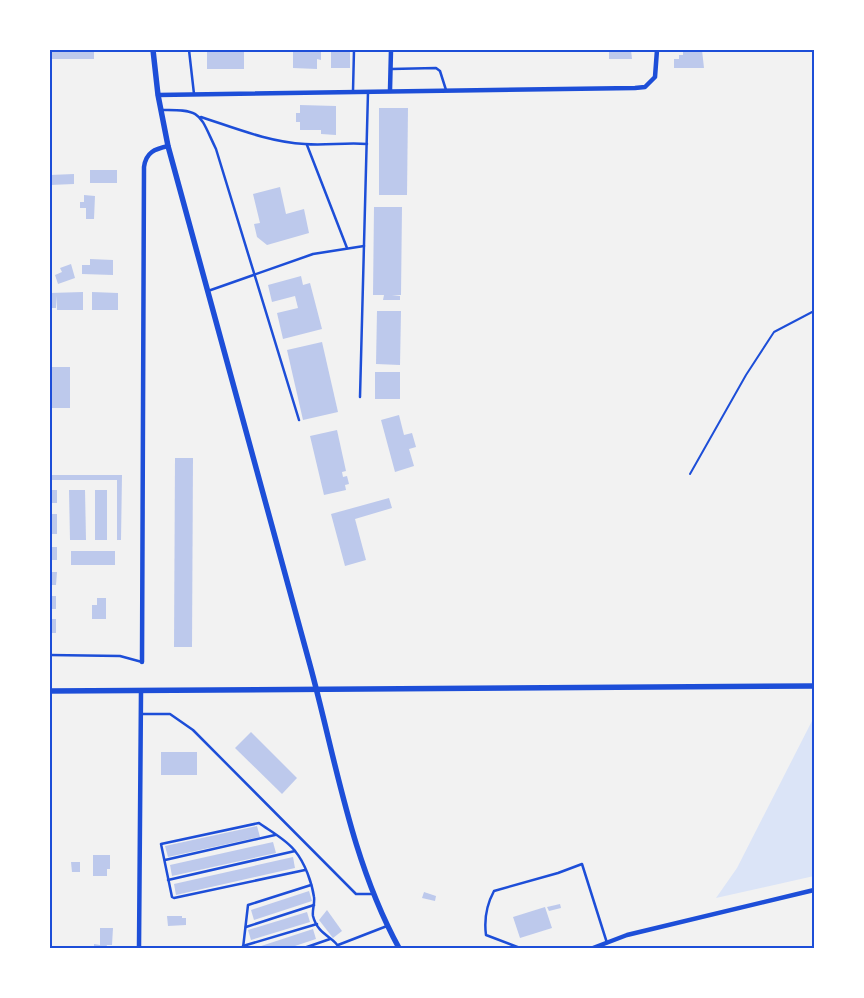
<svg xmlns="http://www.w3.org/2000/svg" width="864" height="998" viewBox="0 0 864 998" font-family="Raleway,sans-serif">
	<rect width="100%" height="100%" fill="#f2f2f2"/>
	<polygon fill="#dbe4f7" points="814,717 814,876 716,898 737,868"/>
	<g fill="#bdc9ec">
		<rect x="50" y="50" width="44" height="9"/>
		<rect x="207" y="50" width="37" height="19"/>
		<polygon points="293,50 321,50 321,60 317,59 317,69 293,68"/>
		<rect x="331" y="50" width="19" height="18"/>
		<polygon points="609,50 631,50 632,59 609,59"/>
		<polygon points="683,50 702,50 704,68 674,68 674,59 679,59 679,55 683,55"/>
		<polygon points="300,105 336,106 336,135 321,134 321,130 300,130 300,122 296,122 296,113 300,113"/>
		<polygon points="379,108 408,108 407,195 379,195"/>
		<rect x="90" y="170" width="27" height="13"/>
		<polygon points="74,174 74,184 50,185 50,175"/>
		<polygon points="280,187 286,214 304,209 309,233 267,245 257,237 254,224 260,223 253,194"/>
		<polygon points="84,195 95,196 94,219 86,219 86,208 80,208 80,202 84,202"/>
		<polygon points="374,207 402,207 401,295 392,295 400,296 400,300 383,300 384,295 373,295"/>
		<polygon points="90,259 113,260 113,275 82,274 82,265 90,265"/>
		<polygon points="71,264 75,278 58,284 55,275 62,272 60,268"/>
		<polygon points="301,276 303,285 310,283 322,329 283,339 277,313 298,308 295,296 272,302 268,285"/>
		<polygon points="83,292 83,310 57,310 57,296 56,308 50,308 50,293"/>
		<polygon points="92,292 118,293 118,310 92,310"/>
		<polygon points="377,311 401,311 400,365 376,364"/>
		<polygon points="322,342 338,412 303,420 287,350"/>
		<rect x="50" y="367" width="20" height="41"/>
		<rect x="375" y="372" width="25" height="27"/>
		<polygon points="399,415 404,435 412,433 416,447 409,449 414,466 395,472 381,420"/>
		<polygon points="337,430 346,471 342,472 343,477 347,476 349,484 345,485 346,490 324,495 310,436"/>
		<polygon points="175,458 193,458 192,647 174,647"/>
		<polygon points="50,475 122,475 121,540 117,540 117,480 50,480"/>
		<rect x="50" y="490" width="7" height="13"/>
		<polygon points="69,490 85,490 86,540 70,540"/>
		<rect x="95" y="490" width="12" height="50"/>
		<polygon points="389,498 392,508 355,519 366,560 345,566 331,514"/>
		<rect x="50" y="514" width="7" height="20"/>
		<rect x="50" y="547" width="7" height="13"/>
		<rect x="71" y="551" width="44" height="14"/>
		<polygon points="50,572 57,572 56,585 50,585"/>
		<rect x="50" y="596" width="6" height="13"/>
		<polygon points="97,598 106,598 106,619 92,619 92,605 97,605"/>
		<rect x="50" y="619" width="6" height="14"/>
		<polygon points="251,732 297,778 282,794 235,748"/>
		<rect x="161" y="752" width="36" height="23"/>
		<polygon points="257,826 260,837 168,857 165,846"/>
		<polygon points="273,842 276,853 172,876 170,865"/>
		<polygon points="93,855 110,855 110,869 107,869 107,876 93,876"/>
		<polygon points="293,857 295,868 176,895 174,884"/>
		<polygon points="71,862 80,862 80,872 72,872"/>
		<polygon points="309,891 312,901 254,920 251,910"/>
		<polygon points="424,892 436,896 435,901 422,898"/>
		<polygon points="560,904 561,908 549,911 547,907"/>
		<polygon points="545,907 552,928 520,938 513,917"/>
		<polygon points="327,910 342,931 333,938 319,920"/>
		<polygon points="307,912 310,922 251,940 248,930"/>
		<polygon points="167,916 182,916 182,918 186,918 186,925 168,926"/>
		<polygon points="100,928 113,928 112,945 107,945 106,948 94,948 94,944 100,945"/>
		<polygon points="313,929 316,939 289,948 255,948"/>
	</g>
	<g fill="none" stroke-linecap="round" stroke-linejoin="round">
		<polyline stroke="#1d4ed8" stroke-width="2" points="690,474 746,375 774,332 814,311"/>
		<g stroke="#1d4ed8" stroke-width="2.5">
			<polyline points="189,50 194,94"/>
			<polyline points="391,69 436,68 440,71 446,90"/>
			<polyline points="353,91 354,50"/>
			<path d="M161 110C203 109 199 114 216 149L299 420"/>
			<path d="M201 117C235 128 269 142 305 144 325 146 345 142 367 144"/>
			<polyline points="307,145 347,248"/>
			<polyline points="208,291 313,254 364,246"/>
			<polyline points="360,397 368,92"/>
			<polyline points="50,655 120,656 142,662"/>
			<polyline points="142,714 170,714 193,730 356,894 373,894"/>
			<polyline points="165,860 275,835"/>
			<path d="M305 870 174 898 172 897 161 844 259 823C270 831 287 840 295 851 305 863 312 883 314 897 315 903 312 910 313 916 318 936 335 937 339 948"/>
			<polyline points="168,880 295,851"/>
			<polyline points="246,927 314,905"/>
			<polyline points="338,945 387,926"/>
			<polyline points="243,946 317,924"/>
			<polyline points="243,948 248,905 311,885"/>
			<polyline points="304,948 330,939"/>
			<path d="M520 948 486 935C484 920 487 904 494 891L558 873 582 864 607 943"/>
		</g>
		<g stroke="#1d4ed8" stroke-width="4.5">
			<polyline points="390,90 391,50"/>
			<polyline points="158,95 635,88 645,87 655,77 657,50"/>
			<path d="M142 662 144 167C146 152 155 149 168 146"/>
			<polyline points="139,948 141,692"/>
			<polyline points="593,948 627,935 814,890"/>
		</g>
		<g stroke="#1d4ed8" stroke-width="5.5">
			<path d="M153 50 158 95 168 146C215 319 263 492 310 665 336 761 351 860 399 948"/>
			<polyline points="50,691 814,686"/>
		</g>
	</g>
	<rect width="864" height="998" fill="none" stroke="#ffffff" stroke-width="102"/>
	<rect x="51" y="51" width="762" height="896" fill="none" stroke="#1d4ed8" stroke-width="2"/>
</svg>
